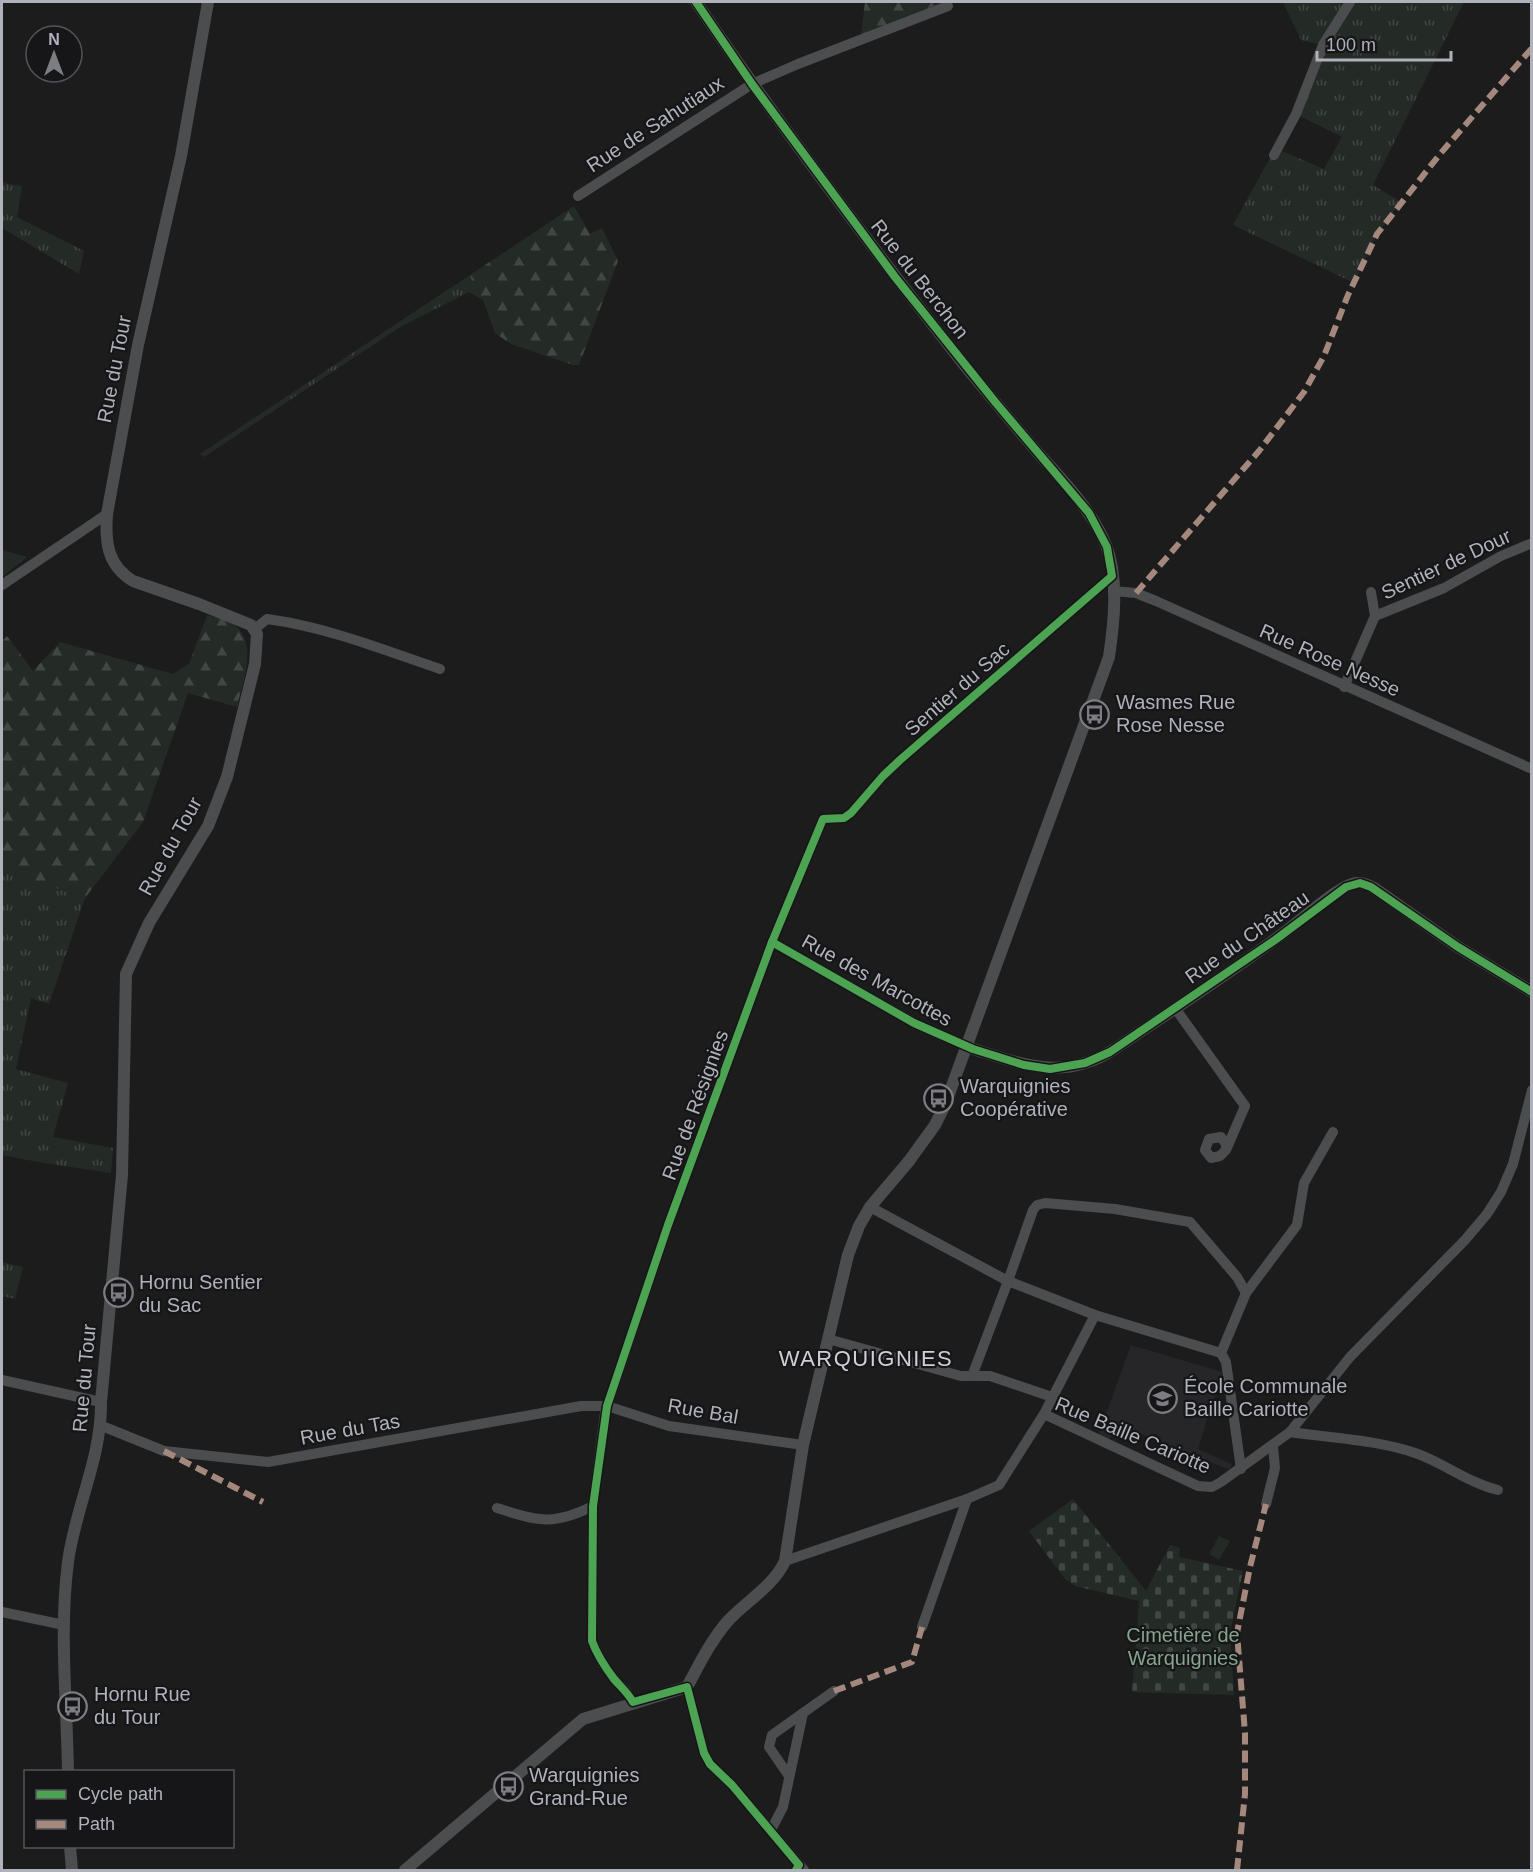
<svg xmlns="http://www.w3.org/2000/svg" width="1533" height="1872" viewBox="0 0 1533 1872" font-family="Helvetica,sans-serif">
	<defs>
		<pattern id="grass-tufts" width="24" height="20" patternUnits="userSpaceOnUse" patternTransform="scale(1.5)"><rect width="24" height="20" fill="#242b26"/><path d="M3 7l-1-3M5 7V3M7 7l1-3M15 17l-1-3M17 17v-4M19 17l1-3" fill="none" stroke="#414744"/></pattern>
		<pattern id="forest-firs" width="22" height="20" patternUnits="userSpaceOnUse" patternTransform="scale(1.5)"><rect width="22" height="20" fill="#242b26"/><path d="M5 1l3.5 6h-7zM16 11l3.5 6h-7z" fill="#414744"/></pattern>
		<pattern id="cemetery-stones" width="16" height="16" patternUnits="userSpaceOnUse" patternTransform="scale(1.5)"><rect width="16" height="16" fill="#242b26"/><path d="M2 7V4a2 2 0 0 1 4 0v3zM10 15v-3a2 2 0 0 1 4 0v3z" fill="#414744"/></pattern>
	</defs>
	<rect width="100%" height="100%" fill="#1c1c1c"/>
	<polygon fill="#262628" points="1131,1345 1222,1372 1198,1449 1232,1464 1230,1470 1116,1424 1109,1440 1098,1436"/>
	<g fill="url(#grass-tufts)">
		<polygon points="1283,2 1464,2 1373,185 1401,202 1377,234 1354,283 1233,225 1266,165 1277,149 1324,169 1342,137 1296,114 1323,45 1301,40"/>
		<polygon points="2,181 8,184 22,186 17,217 84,251 79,274 2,228"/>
		<polygon points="473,273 469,292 400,327 204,457 200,454"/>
		<polygon points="2,550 27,557 2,577"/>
		<polygon points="2,870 85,898 49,1004 31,998 16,1069 68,1083 53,1137 113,1148 111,1173 44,1163 2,1155"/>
		<polygon points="2,1262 23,1267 15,1299 2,1296"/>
	</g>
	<g fill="url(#forest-firs)">
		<polygon points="865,2 944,2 861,35"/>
		<polygon points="574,206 590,234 602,228 618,261 579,365 573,365 511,344 495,333 483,300 469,292 473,273"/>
		<path d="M207 615C216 618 231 620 238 628 257 649 242 683 237 707L188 693 143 822 85 898 2 870V641L7 636 33 671 60 642 173 674 189 664Z"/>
	</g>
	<polygon fill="url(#cemetery-stones)" points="1073,1499 1146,1591 1170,1545 1180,1548 1179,1557 1243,1571 1230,1633 1234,1695 1132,1692 1139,1601 1075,1586 1065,1579 1029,1531"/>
	<polygon fill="#242b26" points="1219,1536 1230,1541 1219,1560 1209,1554"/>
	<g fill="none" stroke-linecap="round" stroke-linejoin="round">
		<g stroke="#4c4d4e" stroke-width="10">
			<polyline points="1274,155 1296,114 1323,45 1350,2"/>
			<polyline points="578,196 752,84 798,64 948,6"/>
			<polyline points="2,585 107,514"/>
			<polyline points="1113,591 1136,593 1156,601 1532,769"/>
			<polyline points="1375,616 1444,588 1501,556 1532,543"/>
			<path d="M255 629 267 619C327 627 384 650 440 669"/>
			<polyline points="1344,687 1375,616 1371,592"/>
			<polyline points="772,942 922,1027 967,1046"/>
			<polyline points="1175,1008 1245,1106 1226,1150 1220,1156 1211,1158 1205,1150 1209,1139 1221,1137 1226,1144 1226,1150"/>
			<polyline points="870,1207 1008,1281 1095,1315"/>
			<polyline points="1246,1293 1297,1225 1304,1183 1333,1132"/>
			<polyline points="828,1339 961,1376 990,1376 1052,1397"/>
			<polyline points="1221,1353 1226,1362 1241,1469"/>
			<polyline points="972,1376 1008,1281 1033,1210 1037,1205 1045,1203 1115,1209 1190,1222 1237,1277 1246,1293 1221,1353"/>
			<polyline points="2,1380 101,1402"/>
			<polyline points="1044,1414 1198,1486 1212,1487 1221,1482 1290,1432 1350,1357 1465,1240 1487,1214 1501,1192 1513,1164 1532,1090"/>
			<polyline points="102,1426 164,1451 268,1462 581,1406 607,1406 669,1426 803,1445"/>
			<path d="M1290 1432C1331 1438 1379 1440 1418 1454 1445 1464 1469 1483 1498 1490"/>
			<polyline points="1266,1504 1275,1468 1273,1446"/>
			<path d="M497 1508C538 1521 553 1526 593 1506"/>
			<polyline points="785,1561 967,1499 999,1485 1044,1414 1095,1315 1221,1353"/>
			<polyline points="2,1612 64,1625"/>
			<polyline points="922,1627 967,1499"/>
			<polyline points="687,1687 704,1753 710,1764 732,1785 804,1870"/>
			<polyline points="633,1702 627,1692 616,1681 603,1664 592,1641 593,1506 605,1413 668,1225 772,942 823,819 844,818 851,813 883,776 900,760 1112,576"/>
			<polyline points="789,1776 769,1747 772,1735 803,1713"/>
			<polyline points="771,1830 783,1807 803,1713 834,1691"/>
		</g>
		<g stroke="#4c4d4e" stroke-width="12">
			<path d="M967 1046 973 1049C1024 1065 1064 1081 1113 1050 1168 1013 1224 977 1277 938 1296 925 1333 890 1352 884 1360 881 1367 884 1374 888L1458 947 1532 992"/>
			<path d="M68 1772C67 1702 59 1631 68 1562 75 1508 102 1457 101 1402L122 1175 126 974 149 923 208 826 227 777 255 664 257 634 251 625 199 604 133 581C107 565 105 542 107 514L138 345 181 156 208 2"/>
			<polyline points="70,1846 72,1870"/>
			<path d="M405 1870 583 1719 687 1687C699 1665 710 1642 727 1622 746 1601 773 1587 785 1561L803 1445 848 1255 859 1226 870 1207 909 1161 935 1125 945 1105 1109 657C1114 623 1119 579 1106 545 1091 509 1064 482 1039 454 1014 425 990 396 966 367 872 248 781 127 696 2"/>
		</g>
		<g stroke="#a5887d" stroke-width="6" stroke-dasharray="12 6" stroke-linecap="butt">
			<polyline points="1136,593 1259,451 1304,392 1324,356 1348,295 1377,234 1440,154 1532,48"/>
			<polyline points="164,1451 263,1502"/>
			<polyline points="834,1691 912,1662 922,1627"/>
			<polyline points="1237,1870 1245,1794 1245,1733 1237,1633 1250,1567 1266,1504"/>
		</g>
		<defs>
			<g id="cycleway">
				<path d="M696 2 752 84 895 277 996 403 1089 513 1107 547 1112 576 900 760 883 776 851 813 844 818 823 819 772 942 668 1225 607 1406 593 1506 592 1641C597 1655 605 1667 614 1679 621 1687 628 1693 633 1702L687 1687 704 1753 710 1764 732 1785 799 1865 796 1870"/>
				<polyline points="772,942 914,1023 973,1049 1024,1065 1050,1069 1085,1063 1110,1052 1275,940 1346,887 1360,883 1371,887 1458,947 1532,992"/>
			</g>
		</defs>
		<use href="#cycleway" stroke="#161618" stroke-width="11"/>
		<use href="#cycleway" stroke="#4ca352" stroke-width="8"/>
	</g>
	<defs>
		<symbol id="bus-ring" viewBox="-11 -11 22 22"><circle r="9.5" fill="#161618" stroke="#7c7d83" stroke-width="1.5"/><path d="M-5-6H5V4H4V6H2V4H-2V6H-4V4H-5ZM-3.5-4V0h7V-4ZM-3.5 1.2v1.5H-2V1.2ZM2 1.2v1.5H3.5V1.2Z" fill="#7c7d83"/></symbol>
		<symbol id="school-ring" viewBox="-11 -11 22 22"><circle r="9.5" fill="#161618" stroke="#7c7d83" stroke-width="1.5"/><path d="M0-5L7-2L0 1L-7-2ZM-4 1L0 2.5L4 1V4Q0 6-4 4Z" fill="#7c7d83"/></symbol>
	</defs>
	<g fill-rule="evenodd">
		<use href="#bus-ring" x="1078" y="698" width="33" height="33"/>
		<use href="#bus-ring" x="922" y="1082" width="33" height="33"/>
		<use href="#bus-ring" x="102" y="1276" width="33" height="33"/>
		<use href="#school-ring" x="1146" y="1382" width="33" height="33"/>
		<use href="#bus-ring" x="56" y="1690" width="33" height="33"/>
		<use href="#bus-ring" x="492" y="1770" width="33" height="33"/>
	</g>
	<g text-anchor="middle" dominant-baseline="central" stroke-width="4.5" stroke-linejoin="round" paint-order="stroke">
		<g font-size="20" fill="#afb1bb" stroke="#161618">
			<text transform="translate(655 124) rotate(-33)">Rue de Sahutiaux</text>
			<text transform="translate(920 279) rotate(52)">Rue du Berchon</text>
			<text transform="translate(114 369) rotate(-79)">Rue du Tour</text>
			<text transform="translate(1446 564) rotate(-25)">Sentier de Dour</text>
			<text transform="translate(1330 660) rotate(24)">Rue Rose Nesse</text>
			<text transform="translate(957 689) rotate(-41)">Sentier du Sac</text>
			<text transform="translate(170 846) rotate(-61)">Rue du Tour</text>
			<text transform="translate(1247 937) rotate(-35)">Rue du Château</text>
			<text transform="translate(877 980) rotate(29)">Rue des Marcottes</text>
			<text transform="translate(695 1105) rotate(-70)">Rue de Résignies</text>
			<text transform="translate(84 1378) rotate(-85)">Rue du Tour</text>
			<text transform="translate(703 1411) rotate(10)">Rue Bal</text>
			<text transform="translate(350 1429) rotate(-10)">Rue du Tas</text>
			<text transform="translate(1133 1435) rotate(23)">Rue Baille Cariotte</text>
		</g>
		<g font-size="20" fill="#afb1bb" stroke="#161618" text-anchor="start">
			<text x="1116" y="702">Wasmes Rue<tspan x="1116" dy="23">Rose Nesse</tspan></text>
			<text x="960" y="1086">Warquignies<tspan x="960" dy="23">Coopérative</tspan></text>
			<text x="139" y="1282">Hornu Sentier<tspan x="139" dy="23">du Sac</tspan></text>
			<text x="1184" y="1386">École Communale<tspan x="1184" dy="23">Baille Cariotte</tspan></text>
			<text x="94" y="1694">Hornu Rue<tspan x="94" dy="23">du Tour</tspan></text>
			<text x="529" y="1775">Warquignies<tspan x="529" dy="23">Grand-Rue</tspan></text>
		</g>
		<g font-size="20" fill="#87a48d" stroke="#161618">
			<text x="1183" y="1635">Cimetière de<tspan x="1183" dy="23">Warquignies</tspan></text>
		</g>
		<g font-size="22" letter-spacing="1.5" fill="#cfd0d7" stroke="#161618">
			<text x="866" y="1358">WARQUIGNIES</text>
		</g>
	</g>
	<rect width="1533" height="1872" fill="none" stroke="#afb1bb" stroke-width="6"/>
	<rect x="24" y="1770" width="210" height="78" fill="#161618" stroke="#535459" stroke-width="1.5"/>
	<rect x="36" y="1790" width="30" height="9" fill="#4ca352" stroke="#535459" stroke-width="1.5"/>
	<text x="78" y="1800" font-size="18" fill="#afb1bb">Cycle path</text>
	<rect x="36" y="1820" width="30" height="9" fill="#a5887d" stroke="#535459" stroke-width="1.5"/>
	<text x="78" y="1830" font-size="18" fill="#afb1bb">Path</text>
	<g transform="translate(54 54)"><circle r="28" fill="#161618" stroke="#535459" stroke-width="1.5"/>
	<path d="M0-4.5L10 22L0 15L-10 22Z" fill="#7c7d83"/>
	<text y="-9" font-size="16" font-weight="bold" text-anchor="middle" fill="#afb1bb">N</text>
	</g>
	<path d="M1317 51v9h134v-9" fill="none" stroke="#afb1bb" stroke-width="3"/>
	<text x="1326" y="51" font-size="18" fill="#afb1bb" stroke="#161618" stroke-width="4.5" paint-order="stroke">100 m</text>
</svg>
